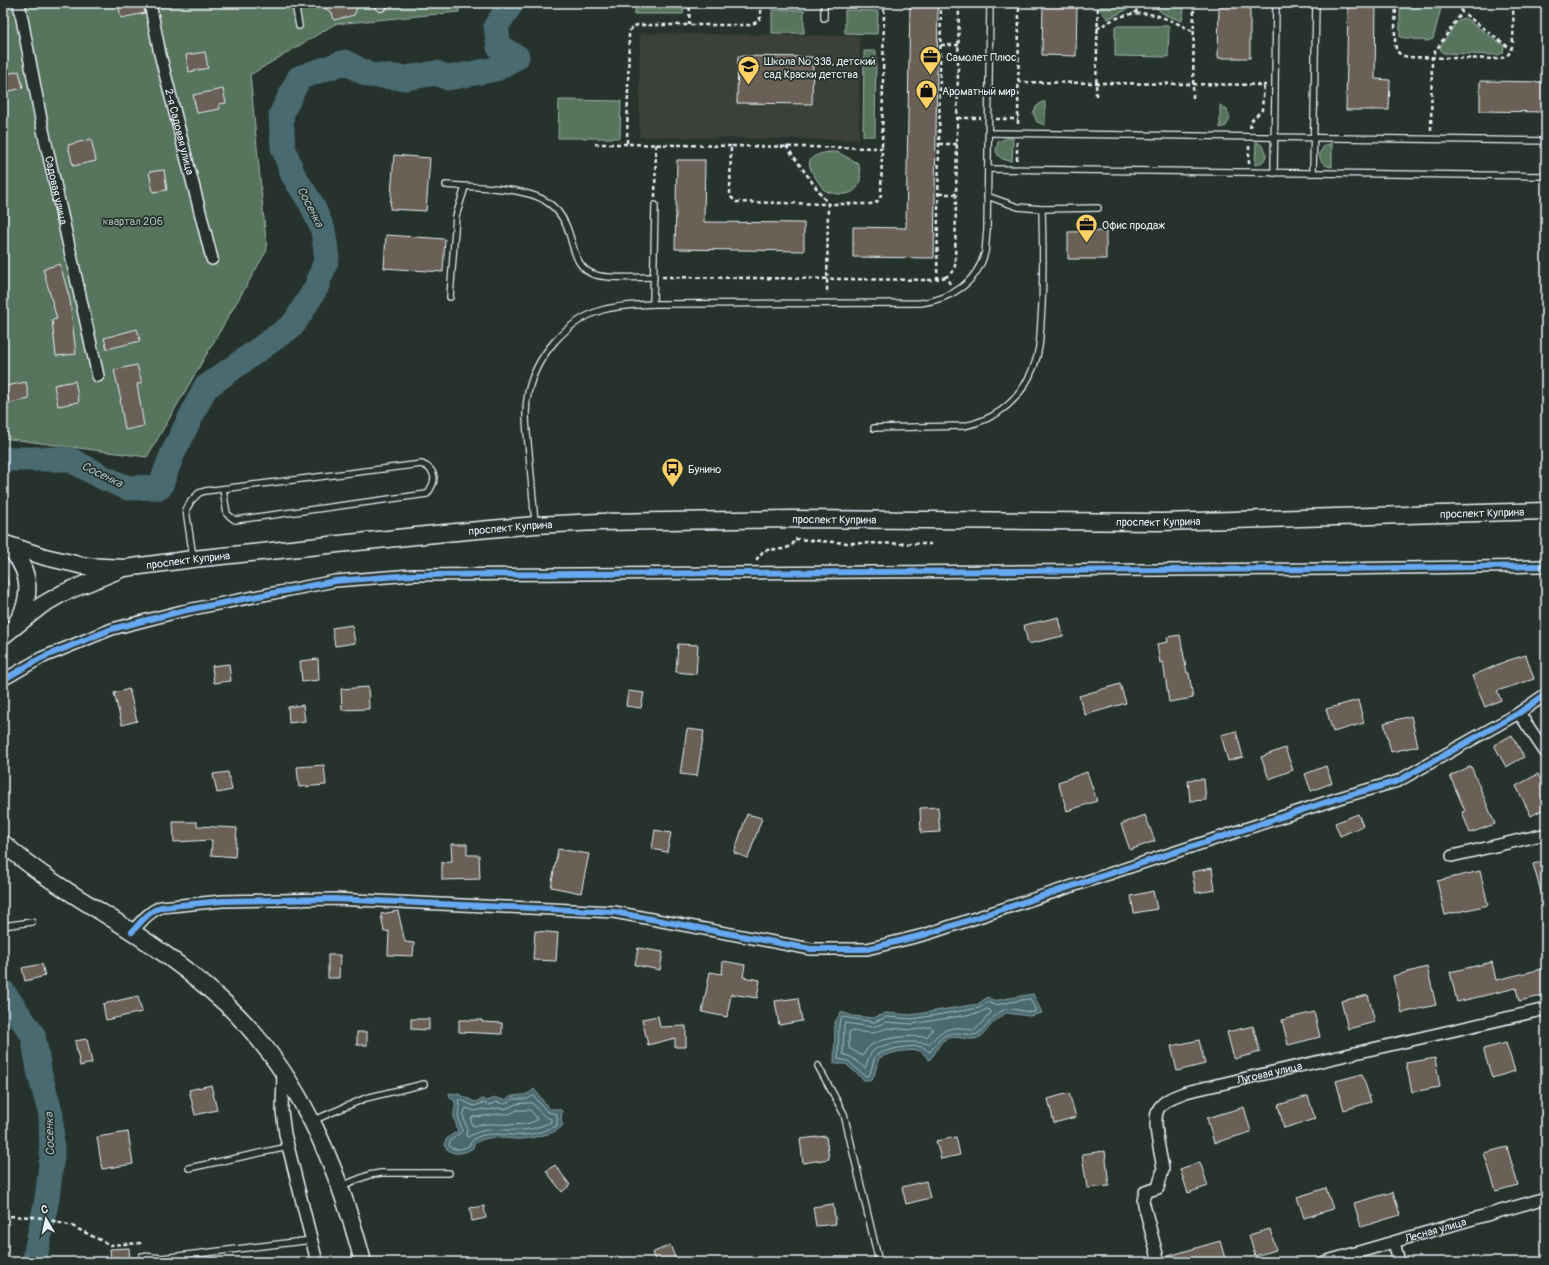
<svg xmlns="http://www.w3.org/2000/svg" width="1549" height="1265" viewBox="0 0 1549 1265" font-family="Pangolin,sans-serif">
	<rect width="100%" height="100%" fill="#26332d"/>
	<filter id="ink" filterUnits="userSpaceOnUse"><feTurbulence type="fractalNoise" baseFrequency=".025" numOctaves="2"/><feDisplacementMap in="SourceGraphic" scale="8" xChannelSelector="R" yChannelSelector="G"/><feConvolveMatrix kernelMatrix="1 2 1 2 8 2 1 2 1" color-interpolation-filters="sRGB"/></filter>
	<g filter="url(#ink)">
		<polygon fill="#3b4039" points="640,33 860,36 859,140 639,137"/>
		<g fill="#56745c" stroke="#9fb2aa">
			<polygon points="3,3 459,3 459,12 335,24 250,75 267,250 147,457 3,438"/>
			<polygon points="638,3 684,3 683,14 634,14"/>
			<polygon points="1101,3 1127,3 1128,9 1108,19 1101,11"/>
			<path d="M1154 3H1185L1182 21C1171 17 1159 15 1154 3Z"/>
			<polygon points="1400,3 1440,3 1441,8 1433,39 1427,41 1400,37"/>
			<rect x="772" y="10" width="32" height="23"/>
			<polygon points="845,10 878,11 877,34 845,33"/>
			<polygon points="1463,18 1468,20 1504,46 1503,53 1498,55 1443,53 1440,49 1441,45 1457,22"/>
			<polygon points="1115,26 1169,26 1168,57 1115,56"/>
			<polygon points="864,51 876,51 875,136 863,136"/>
			<polygon points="559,100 621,101 620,138 558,138"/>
			<polygon points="1042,102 1045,102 1045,125 1037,122 1033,113 1036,107"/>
			<polygon points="1220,105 1227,110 1230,118 1226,126 1220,128"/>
			<path d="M1007 138H1013L1012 161C1004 160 998 159 996 150L998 142Z"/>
			<path d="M1256 142C1269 146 1270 163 1255 165Z"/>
			<path d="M1332 143V167C1324 166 1320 162 1319 154L1324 146Z"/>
			<path d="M829 152H837L858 163C864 180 859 196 839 194 833 193 828 193 823 189 811 170 797 157 829 152Z"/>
			<path d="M3 569C11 582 11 597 3 609Z"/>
		</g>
		<g fill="#486a6f" stroke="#88a0a6">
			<path d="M1033 994 1042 1013 1030 1016 1006 1013C999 1017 994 1022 989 1027 986 1031 982 1037 978 1038 968 1042 955 1033 944 1040 937 1045 936 1055 929 1060L921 1051C909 1049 890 1052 879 1058L874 1076 870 1080H864L846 1064H834L835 1022 841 1012 853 1016 873 1018 886 1013 911 1015 978 1004 988 997 993 1001Z"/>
			<path d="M534 1089 549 1109H558L562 1111 561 1121 563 1125C559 1130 554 1132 548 1134 540 1136 531 1138 523 1139 507 1140 488 1133 474 1144L473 1148C464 1154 452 1156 445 1147 444 1137 451 1136 458 1131 457 1126 455 1122 454 1117 453 1110 457 1108 454 1100L450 1098 449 1093 458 1094 475 1102 483 1099 487 1101 496 1098 505 1100C517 1091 524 1100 534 1089Z"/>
		</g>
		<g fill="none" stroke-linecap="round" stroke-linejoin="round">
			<g stroke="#a8bbc1" stroke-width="1">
				<path d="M1030 999 1035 1009V1012C1025 1013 1012 1007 1004 1010 992 1014 986 1030 977 1034 973 1036 968 1034 965 1034 945 1030 940 1038 930 1052 927 1051 925 1048 922 1047 914 1044 882 1050 875 1056L870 1074 868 1076H865L848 1061 838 1059 839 1023 842 1017 874 1022 887 1017 912 1019 979 1008 987 1002 994 1005Z"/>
				<path d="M987 1009 990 1010 991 1013 975 1030C970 1030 966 1029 962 1028 945 1027 939 1033 929 1044 917 1040 883 1042 873 1051 868 1055 868 1063 865 1068L851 1057 843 1054 844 1025 845 1023 873 1027 887 1022 912 1024 979 1013Z"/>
				<path d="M931 1027 933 1029 927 1037C912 1035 882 1037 870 1046 866 1049 865 1053 862 1056L849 1048V1032L851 1031 873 1033 888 1028 912 1030Z"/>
				<path d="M534 1096 547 1112 557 1114V1126C547 1130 535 1134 524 1135 508 1137 477 1127 469 1146 463 1149 454 1151 449 1146L450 1141 462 1131 458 1116 460 1109 458 1101 459 1099 474 1106 483 1103 489 1105 497 1102 505 1104 514 1099H527Z"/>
				<path d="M532 1103 544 1116 551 1119V1122C542 1126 531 1130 521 1130 502 1131 485 1126 468 1137L466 1136 467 1129 463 1115 466 1108 475 1111 483 1109 489 1110 498 1108 505 1109 516 1104Z"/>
				<path d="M517 1110H530L537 1118V1120C518 1130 495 1120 474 1126L472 1125 471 1119 472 1117C481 1117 489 1115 498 1114 507 1113 509 1116 517 1110Z"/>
			</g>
			<g stroke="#486a6f" stroke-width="25">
				<polyline points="3,459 69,459 104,478 128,488 160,487 172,455 205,388 293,325 316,288 327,258 323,230 311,203 293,175 283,147 281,115 299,78 345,62 369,75 406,78 436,73 448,78 496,69 517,57 499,47 496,26 512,3"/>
				<polyline points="3,992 33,1035 40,1075 51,1115 52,1156 47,1199 34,1262"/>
			</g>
		</g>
		<g fill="#6b6055" stroke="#e8f1f8">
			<polygon points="118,3 143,3 145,13 121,18"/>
			<polygon points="317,3 359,3 354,15 334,20 332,13"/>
			<polygon points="910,3 938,3 934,258 853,257 853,227 906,228"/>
			<polygon points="1043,3 1077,3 1076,56 1042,55"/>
			<polygon points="1219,3 1250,3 1250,58 1218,58"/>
			<polygon points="1348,3 1376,3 1375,79 1390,80 1389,110 1346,110"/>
			<polygon points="205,52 208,68 189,72 186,55"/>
			<polygon points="738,56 813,57 812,104 737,103"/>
			<polygon points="19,71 23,88 6,92 3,75"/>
			<polygon points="1480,81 1546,82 1546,112 1480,111"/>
			<polygon points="223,89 226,103 219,104 220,109 197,113 193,95"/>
			<polygon points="91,139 96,161 73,166 68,145"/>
			<polygon points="394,155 430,158 426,211 390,209"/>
			<polygon points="677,160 705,160 704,222 804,223 804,251 675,249"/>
			<polygon points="164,170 167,190 153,192 149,172"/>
			<polygon points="1106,231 1106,259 1068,259 1068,232"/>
			<polygon points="386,235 445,239 443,272 384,268"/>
			<polygon points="60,264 70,300 76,354 56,356 52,320 57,319 43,269"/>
			<polygon points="137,329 140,341 107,349 104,338"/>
			<polygon points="137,365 142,383 137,384 144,426 125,430 120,400 121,400 114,370"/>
			<polygon points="75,381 79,402 58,406 54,385"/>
			<polygon points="26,382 29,399 9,403 6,386"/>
			<polygon points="1059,617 1063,636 1028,644 1024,625"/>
			<polygon points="352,625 355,643 335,646 332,628"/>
			<polygon points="1180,635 1187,673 1189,673 1193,698 1169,702 1163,662 1160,663 1157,644 1168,642 1167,637"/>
			<polygon points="678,644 698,645 696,674 676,672"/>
			<polygon points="1526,655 1534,679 1497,691 1501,700 1485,707 1472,676 1506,661"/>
			<polygon points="318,659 319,680 302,682 300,661"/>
			<polygon points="229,664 231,681 214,683 212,666"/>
			<polygon points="1120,684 1126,703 1085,715 1079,696"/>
			<polygon points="368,687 369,709 342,710 341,689"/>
			<polygon points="129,689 137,721 122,725 114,693"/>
			<polygon points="628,691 644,693 641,708 626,706"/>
			<polygon points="1358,700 1364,723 1333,732 1326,709"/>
			<polygon points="303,705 305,721 289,723 288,707"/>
			<polygon points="1411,716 1418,746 1391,752 1384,723"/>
			<polygon points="687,729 704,731 697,776 680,774"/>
			<polygon points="1236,731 1243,757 1228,761 1221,735"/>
			<polygon points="1512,735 1524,757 1506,767 1494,745"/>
			<polygon points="1285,748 1293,770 1269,779 1261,757"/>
			<polygon points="324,765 326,785 299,787 297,767"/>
			<polygon points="1326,766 1332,783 1311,791 1305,774"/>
			<polygon points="1471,766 1495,824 1470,833 1462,812 1465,811 1450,776"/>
			<polygon points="228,772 232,790 217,793 213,774"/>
			<polygon points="1087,772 1097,801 1067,811 1058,782"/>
			<polygon points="1538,774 1546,791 1546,808 1531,816 1516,786"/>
			<polygon points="1204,779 1206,800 1190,801 1188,780"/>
			<polygon points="938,807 940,832 921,833 920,808"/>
			<polygon points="747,814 762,818 748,858 734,853"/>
			<polygon points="1358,814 1363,826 1340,836 1335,823"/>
			<polygon points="1145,815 1155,841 1130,850 1121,824"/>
			<polygon points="173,822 197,822 197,826 237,828 235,857 211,855 212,840 174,842"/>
			<polygon points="655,830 671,833 667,852 652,849"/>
			<polygon points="451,844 467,844 467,855 479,855 480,879 442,880 442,862 452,861"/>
			<polygon points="558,849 589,854 581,893 551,887"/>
			<polygon points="1546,861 1546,898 1543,899 1533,864"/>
			<polygon points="1212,868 1215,890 1196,893 1192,872"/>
			<polygon points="1480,871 1488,905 1445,915 1437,881"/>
			<polygon points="1153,891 1157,909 1134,913 1131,896"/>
			<polygon points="398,911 405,942 414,943 413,956 388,955 389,931 384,932 381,914"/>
			<polygon points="535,931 558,933 556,961 533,960"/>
			<polygon points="638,948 663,952 660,970 635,965"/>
			<polygon points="328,955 340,955 339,978 328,978"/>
			<polygon points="723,961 745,965 743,977 760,980 757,998 731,994 727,1017 702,1012 710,972 722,974"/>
			<polygon points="1492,962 1496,980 1546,968 1546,995 1519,1001 1516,988 1457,1002 1450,972"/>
			<polygon points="42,964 45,976 25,981 22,968"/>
			<polygon points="1427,967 1436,1005 1402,1013 1393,976"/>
			<polygon points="1368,995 1375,1022 1348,1029 1341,1001"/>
			<polygon points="138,996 142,1012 106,1020 103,1004"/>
			<polygon points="798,998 802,1021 779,1025 775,1001"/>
			<polygon points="1314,1012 1320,1037 1288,1045 1282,1020"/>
			<polygon points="658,1016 660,1027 686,1026 686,1047 675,1047 675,1038 648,1045 642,1019"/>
			<polygon points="411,1019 429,1019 429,1030 411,1029"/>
			<polygon points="459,1020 482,1020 482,1022 502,1023 502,1034 459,1032"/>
			<polygon points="1253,1026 1260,1052 1234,1059 1227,1032"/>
			<rect x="357" y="1032" width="10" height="13"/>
			<polygon points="87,1039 92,1063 80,1066 75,1041"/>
			<polygon points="1199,1040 1205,1064 1177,1071 1171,1046"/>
			<polygon points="1506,1043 1515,1071 1492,1078 1483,1049"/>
			<polygon points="1435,1058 1440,1087 1412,1092 1406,1063"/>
			<polygon points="1362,1074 1371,1102 1344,1110 1336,1081"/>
			<polygon points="211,1085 217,1110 195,1115 189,1090"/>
			<polygon points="1069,1093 1076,1117 1054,1123 1048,1099"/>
			<polygon points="1308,1096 1315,1119 1284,1128 1278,1105"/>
			<polygon points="1244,1107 1251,1132 1214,1143 1207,1118"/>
			<polygon points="128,1132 133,1164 102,1169 97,1137"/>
			<polygon points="826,1136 829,1159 803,1163 800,1139"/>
			<polygon points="956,1137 960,1155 941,1159 936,1141"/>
			<polygon points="1507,1147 1518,1185 1496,1191 1484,1153"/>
			<polygon points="1105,1151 1109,1186 1087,1188 1082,1154"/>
			<polygon points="1200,1162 1208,1186 1188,1193 1180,1169"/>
			<polygon points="555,1165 570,1185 562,1192 546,1171"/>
			<polygon points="926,1181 930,1198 906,1204 902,1187"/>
			<polygon points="1326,1188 1333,1209 1304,1218 1297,1197"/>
			<polygon points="1393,1192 1400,1215 1361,1227 1354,1203"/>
			<polygon points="833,1204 836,1224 816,1226 813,1207"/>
			<polygon points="484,1206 486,1218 472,1221 470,1208"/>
			<polygon points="1270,1229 1276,1250 1255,1256 1249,1235"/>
			<polygon points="1220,1241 1226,1262 1166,1262 1165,1257"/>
			<polygon points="670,1245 677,1262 656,1262 652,1253"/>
			<polygon points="129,1248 130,1262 111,1262 110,1249"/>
		</g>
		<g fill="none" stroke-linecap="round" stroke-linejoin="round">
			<defs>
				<g id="service">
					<polyline points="295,3 299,26"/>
					<polyline points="824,18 824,3"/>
					<polyline points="989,133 1546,141"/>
					<polyline points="988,169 1313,173 1316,3"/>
					<polyline points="1274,173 1276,3"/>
					<polyline points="1313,173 1546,176"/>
					<path d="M446 185C472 187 527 187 547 202 555 207 562 216 566 225 574 242 573 269 596 275 608 279 639 277 654 277"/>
					<polyline points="987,196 1018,207 1042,209"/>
					<polyline points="450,297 456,216 465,187"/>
					<polyline points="653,304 655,205"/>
					<path d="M874 428 964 426C998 419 1022 398 1034 366 1040 351 1040 336 1041 321 1044 283 1043 246 1042 209L1098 208"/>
					<path d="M535 523C533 500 531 477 529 453 527 433 524 412 528 393 536 356 566 321 602 310 619 305 636 305 653 304L921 303C951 299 977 283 985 252 986 245 986 237 987 230L990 3"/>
					<path d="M193 557 186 510 191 501 199 493 205 491 422 464C438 471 436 482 427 494L235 520 227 514 223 489"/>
					<polyline points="3,926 32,922"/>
					<polyline points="818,1066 844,1114 879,1262"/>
					<polyline points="312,1121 366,1098 424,1084"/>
					<polyline points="189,1168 288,1147"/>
					<polyline points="341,1186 369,1175 381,1173 449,1173"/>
					<polyline points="141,1262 142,1256 162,1258 312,1240"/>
				</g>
				<g id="minor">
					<path id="s1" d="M19 3 43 130 98 376"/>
					<path id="s2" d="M150 3 160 54 212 259"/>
					<polyline points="380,3 381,5"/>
					<polyline points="3,680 41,658 112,629 182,611 335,581 412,575 1329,569 1546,566"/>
					<polyline points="1519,713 1546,753"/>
					<polyline points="1452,856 1546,834"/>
					<path d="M132 932C141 922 148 912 161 907L222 901 334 899 614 912 811 949H867L927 934 1339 798 1398 781 1519 713 1546 694"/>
					<polyline points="283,1072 282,1111 285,1134 317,1262"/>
					<polyline points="1394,1242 1399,1262"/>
					<path id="s3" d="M1159 1262 1143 1201 1145 1192 1158 1188 1163 1169C1161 1154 1151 1120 1159 1108 1165 1099 1176 1096 1186 1092L1546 1009"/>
					<path id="s4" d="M1324 1262 1546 1198"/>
				</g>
				<g id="secondary">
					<path id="s5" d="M3 543 45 557 84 566 125 568 193 559 445 533 535 525 599 522 795 519 1160 522 1546 511"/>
					<path d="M5 545C30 565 34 596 17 622"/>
					<polyline points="3,636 42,605 63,593 119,570"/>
					<path d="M3 843C44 880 94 906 140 937 170 957 199 979 226 1004 299 1073 338 1166 363 1262"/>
				</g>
			</defs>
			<use href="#service" stroke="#e8f1f8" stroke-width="8"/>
			<use href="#minor" stroke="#e8f1f8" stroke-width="14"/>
			<use href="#secondary" stroke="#e8f1f8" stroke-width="19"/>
			<g stroke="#e8f1f8" stroke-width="2.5" stroke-dasharray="4 3" stroke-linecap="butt">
				<polyline points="880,3 884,10 882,148"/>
				<polyline points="1129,3 1138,8"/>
				<path d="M1396 3C1396 13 1393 44 1397 51 1400 55 1404 56 1408 57L1497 59C1502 58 1507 57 1510 52 1515 45 1513 13 1513 3"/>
				<polyline points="1458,3 1462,12 1511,49"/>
				<polyline points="1135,13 1141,3"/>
				<polyline points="689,25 690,3"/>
				<path d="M1097 29C1134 4 1157 12 1194 32"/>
				<polyline points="941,45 959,45"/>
				<polyline points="1018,82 1266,85"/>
				<polyline points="940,90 958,90"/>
				<polyline points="1096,96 1098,3"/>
				<polyline points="1193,98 1194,3"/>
				<polyline points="958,118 981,118"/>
				<polyline points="996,119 1018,119"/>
				<polyline points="1018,124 1019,3"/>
				<polyline points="1250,128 1252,120 1262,110 1264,85"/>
				<polyline points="1431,130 1432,56 1462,12"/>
				<polyline points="595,144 627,144"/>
				<polyline points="939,144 957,144"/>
				<polyline points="731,146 627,144 629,35 630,30 637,25 750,25 757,22 761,17 761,9 764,3"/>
				<polyline points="786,146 828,204 870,204 877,202 881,195 882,148 731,146 730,193 731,197 736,202 828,204 827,294"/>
				<polyline points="1017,160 1017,141"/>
				<polyline points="1249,164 1249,145"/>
				<polyline points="939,194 956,194"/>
				<polyline points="655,197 656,144"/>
				<polyline points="662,277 932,280 946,277"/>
				<polyline points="937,280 941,3"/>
				<polyline points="950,284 946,277 953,271 955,266 959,3"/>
				<polyline points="756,560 764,550 783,549 792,546 795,539 847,543 931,544"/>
				<polyline points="3,1216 37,1217 50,1220 72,1226 110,1245 140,1243 141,1247"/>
			</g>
			<use href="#service" stroke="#26332d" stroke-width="5.5"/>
			<use href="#minor" stroke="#26332d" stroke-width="11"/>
			<use href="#secondary" stroke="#26332d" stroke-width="16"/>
			<defs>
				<g id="cycleway">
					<polyline points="3,680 41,658 112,629 182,611 335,581 412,575 1329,569 1546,566"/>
					<path d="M132 932C141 922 148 912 161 907L222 901 334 899 614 912 811 949H867L927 934 1339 798 1398 781 1519 713 1546 694"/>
				</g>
			</defs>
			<use href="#cycleway" stroke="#26332d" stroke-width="8"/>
			<use href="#cycleway" stroke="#66a8f1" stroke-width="6"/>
		</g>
	</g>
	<defs>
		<symbol id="office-pin" viewBox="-11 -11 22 30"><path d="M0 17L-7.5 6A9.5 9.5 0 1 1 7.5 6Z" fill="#ffd166" stroke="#26332d"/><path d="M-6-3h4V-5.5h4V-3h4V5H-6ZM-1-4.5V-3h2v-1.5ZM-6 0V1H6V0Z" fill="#111"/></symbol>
		<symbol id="school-pin" viewBox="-11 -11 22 30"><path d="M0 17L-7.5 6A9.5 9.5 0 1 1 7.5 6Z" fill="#ffd166" stroke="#26332d"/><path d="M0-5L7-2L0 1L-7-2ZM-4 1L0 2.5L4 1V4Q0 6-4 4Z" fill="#111"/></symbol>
		<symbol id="shop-pin" viewBox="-11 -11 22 30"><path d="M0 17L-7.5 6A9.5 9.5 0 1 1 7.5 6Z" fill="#ffd166" stroke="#26332d"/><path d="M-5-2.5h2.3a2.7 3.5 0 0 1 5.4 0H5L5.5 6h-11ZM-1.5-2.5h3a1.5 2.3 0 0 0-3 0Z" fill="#111"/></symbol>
		<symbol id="bus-pin" viewBox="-11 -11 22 30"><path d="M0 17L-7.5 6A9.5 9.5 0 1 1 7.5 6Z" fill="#ffd166" stroke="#26332d"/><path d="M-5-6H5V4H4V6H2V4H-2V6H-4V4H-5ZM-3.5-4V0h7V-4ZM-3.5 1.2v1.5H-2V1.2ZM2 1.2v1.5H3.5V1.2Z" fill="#111"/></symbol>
	</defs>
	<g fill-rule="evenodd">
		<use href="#office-pin" x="918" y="44" width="25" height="34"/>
		<use href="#school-pin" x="736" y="54" width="25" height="34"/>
		<use href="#shop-pin" x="914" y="78" width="25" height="34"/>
		<use href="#office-pin" x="1074" y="212" width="25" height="34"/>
		<use href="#bus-pin" x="660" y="456" width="25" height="34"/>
	</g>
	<g text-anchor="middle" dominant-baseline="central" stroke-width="3.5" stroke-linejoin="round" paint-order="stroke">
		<g font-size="11" fill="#e8f1f8" stroke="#26332d" text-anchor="start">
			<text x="946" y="57">Самолет Плюс</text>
			<text x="764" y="61">Школа № 338, детский<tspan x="764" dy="13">сад Краски детства</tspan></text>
			<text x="942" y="91">Ароматный мир</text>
			<text x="1102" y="225">Офис продаж</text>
			<text x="688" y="469">Бунино</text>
		</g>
		<g font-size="11" fill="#e8f1f8" stroke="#26332d">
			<text stroke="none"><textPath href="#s2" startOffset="132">2-я Садовая улица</textPath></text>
			<text stroke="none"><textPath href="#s1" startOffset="191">Садовая улица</textPath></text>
			<text stroke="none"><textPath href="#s5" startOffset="1485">проспект Куприна</textPath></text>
			<text stroke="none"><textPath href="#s5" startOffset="837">проспект Куприна</textPath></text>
			<text stroke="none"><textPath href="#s5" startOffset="1161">проспект Куприна</textPath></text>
			<text stroke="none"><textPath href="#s5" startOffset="513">проспект Куприна</textPath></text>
			<text stroke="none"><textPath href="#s5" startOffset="189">проспект Куприна</textPath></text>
			<text stroke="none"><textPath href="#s3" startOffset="285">Луговая улица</textPath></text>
			<text stroke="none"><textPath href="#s4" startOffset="116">Лесная улица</textPath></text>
		</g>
		<g font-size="11" fill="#aebfba" stroke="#26332d">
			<text x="133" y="221">квартал 206</text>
		</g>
		<g font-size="12" font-style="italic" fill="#a8bbc1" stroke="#26332d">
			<text transform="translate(310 207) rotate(63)">Сосенка</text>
			<text transform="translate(102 475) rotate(26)">Сосенка</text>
			<text transform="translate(50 1134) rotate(-92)">Сосенка</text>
		</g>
	</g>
	<rect width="1549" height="1265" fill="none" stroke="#26332d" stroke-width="16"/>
	<rect x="8" y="8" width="1533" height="1249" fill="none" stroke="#e8f1f8" stroke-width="1.5" filter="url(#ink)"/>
	<g transform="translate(46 1219) rotate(351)" stroke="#26332d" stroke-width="3" paint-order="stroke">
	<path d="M0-3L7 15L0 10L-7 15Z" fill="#e8f1f8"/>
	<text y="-6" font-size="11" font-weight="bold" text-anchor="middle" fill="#e8f1f8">С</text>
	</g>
</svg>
